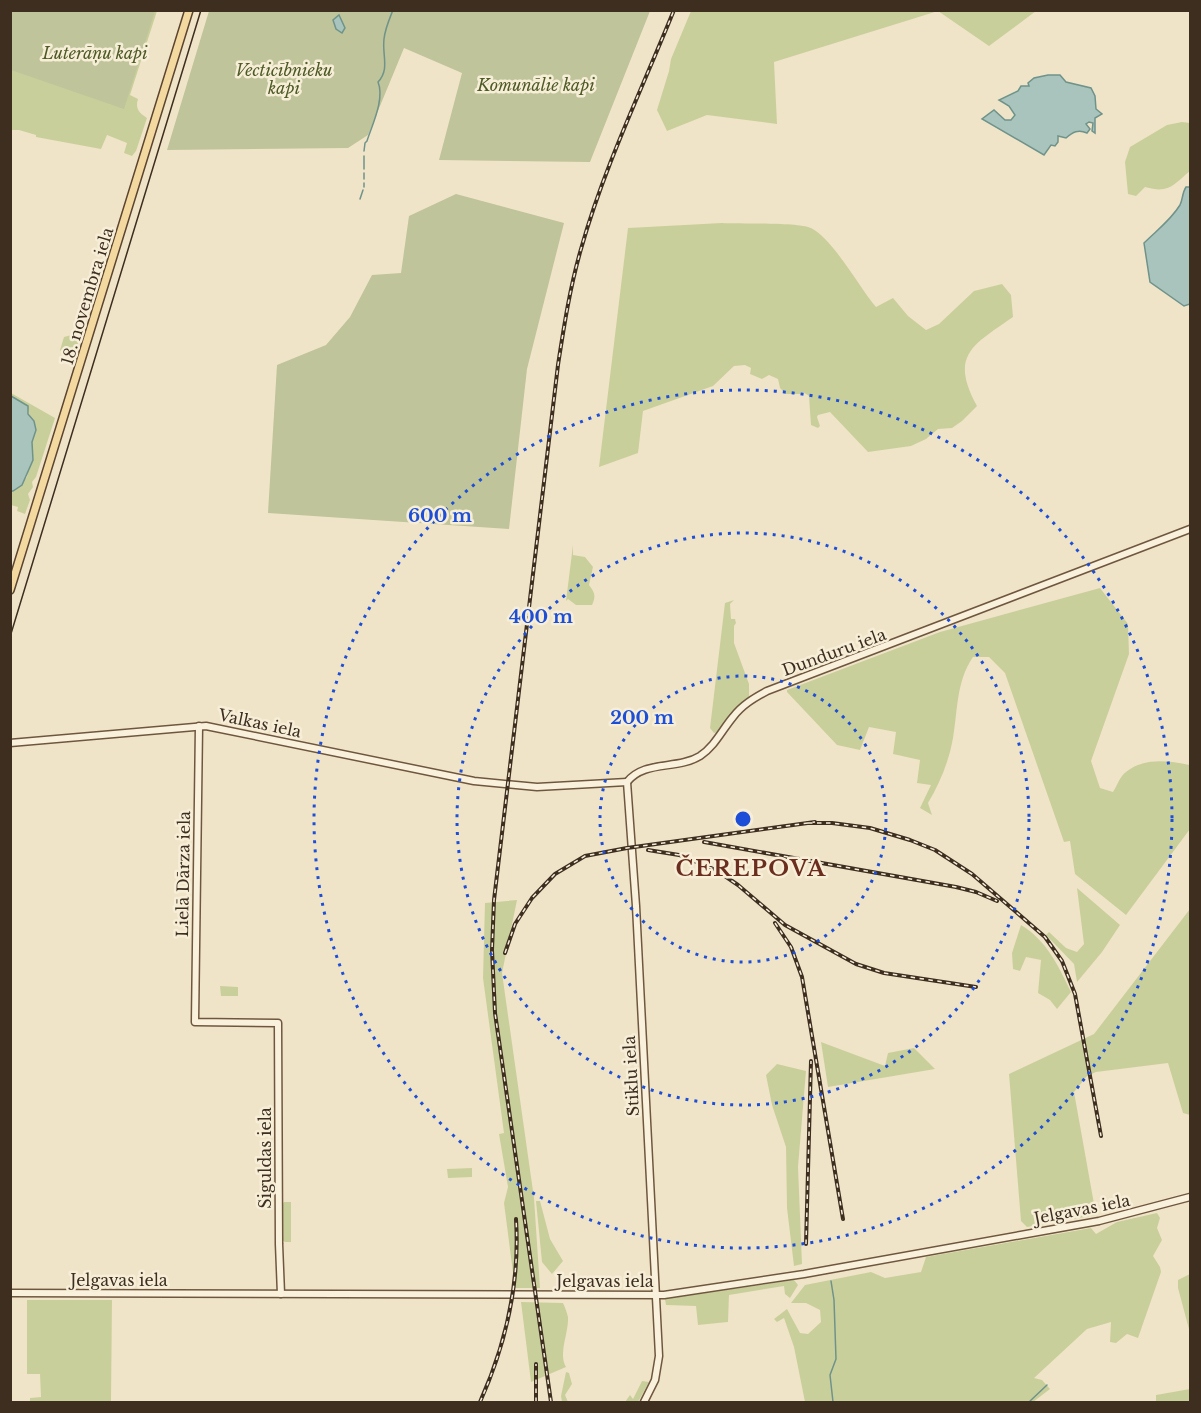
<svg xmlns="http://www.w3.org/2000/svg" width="1201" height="1413" viewBox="0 0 1201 1413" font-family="'Libre Baskerville',serif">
	<rect width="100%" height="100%" fill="#f0e4c8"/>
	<g fill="#c9cf9b">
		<path d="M11 11H157L130 95 138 99C135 108 139 113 147 118L136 151 132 156 124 153 127 143 107 135 101 149 36 137V135L19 130H11Z"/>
		<polygon points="691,11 691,10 1036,11 989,46 938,11 774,62 777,124 707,115 667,131 657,110 669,71 671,59"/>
		<path d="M1182 122 1190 123V171C1173 185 1169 194 1145 187L1136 196 1128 194 1125 162 1130 147 1167 125Z"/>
		<path d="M722 223C741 224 797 222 811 228 833 239 859 287 876 307L893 298 908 316 926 330 939 324 974 291 1002 284 1011 295 1013 317C973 345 949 355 977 406L962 421 952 428 938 429 926 439 911 446 868 452 830 412 818 415 817 417 820 426 818 428 811 425 809 396 803 392 801 394H786L780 388 778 379 769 375 762 379 750 374 751 368 745 365 734 366 713 386 643 411 638 453 599 467 628 228Z"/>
		<polygon points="75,334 81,334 72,362 60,350 64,337"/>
		<polygon points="11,393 55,418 36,477 32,482 33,487 28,494 30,500 25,514 17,511 18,507 11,505 11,491 13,491 27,477 28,471 33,461 32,442 36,429 34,421 30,417 27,405 11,396"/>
		<path d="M573 545V555L585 557 593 567 589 585C595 593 596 596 592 605H576L568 599 566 601Z"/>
		<path d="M1100 588 1128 624 1129 654 1091 761 1100 788 1113 792C1117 786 1120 776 1126 772 1144 757 1170 761 1190 765V829L1126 915 1075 874 1070 841 1064 842 1005 673 989 657H973C956 682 958 710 953 738 949 761 940 783 928 803L932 815 920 808 931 785 917 783 920 760 893 754 896 732 869 727 860 750 837 745 787 692V690L940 632Z"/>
		<polygon points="734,600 730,604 731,619 735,619 736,623 734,626 734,643 749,684 749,697 719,732 714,733 710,728 725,603"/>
		<polygon points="1077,888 1120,925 1102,952 1077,982 1074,964 1046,935 1049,932 1066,948 1077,952 1084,944"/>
		<polygon points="517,900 502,973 534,1198 540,1288 515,1288 504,1203 508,1187 499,1134 504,1133 483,978 485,903"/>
		<polygon points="1190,909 1190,1115 1183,1113 1168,1063 1096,1072 1087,1076 1074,1092 1096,1215 1027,1227 1021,1221 1009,1074 1094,1034"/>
		<path d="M1021 925C1047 941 1058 965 1071 992L1057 1009 1050 1000 1038 993 1041 960 1026 957 1020 971 1013 969 1012 953Z"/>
		<polygon points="220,986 238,987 238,996 221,996"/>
		<polygon points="821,1042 885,1066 888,1053 914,1048 935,1069 828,1087"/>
		<polygon points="777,1064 806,1071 798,1167 802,1264 794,1266 787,1208 786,1147 772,1105 766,1075"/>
		<polygon points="472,1168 472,1177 448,1178 447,1169"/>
		<polygon points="536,1201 540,1201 550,1239 563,1261 552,1274 542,1262"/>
		<polygon points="284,1202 291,1202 291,1242 285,1242 282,1240 282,1205"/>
		<polygon points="1157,1213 1160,1218 1157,1228 1162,1240 1153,1256 1160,1267 1161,1272 1138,1338 1127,1334 1116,1343 1110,1342 1111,1322 1087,1329 1034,1378 1042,1380 1050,1389 1033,1402 805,1402 794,1347 784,1318 777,1322 774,1319 787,1309 800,1333 808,1334 821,1322 820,1310 806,1303 791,1303 805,1285 871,1272 885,1278 921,1272 926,1257 1091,1228 1096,1234 1117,1222"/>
		<polygon points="1190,1274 1190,1333 1178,1288 1178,1280"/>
		<polygon points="794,1280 798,1285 790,1298 785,1294 784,1286 729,1295 728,1322 698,1325 696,1306 666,1305 665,1299"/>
		<polygon points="27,1300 112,1300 111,1402 30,1402 30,1398 41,1397 40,1374 27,1374"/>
		<path d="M521 1302 563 1303C565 1307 567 1313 568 1317 569 1333 558 1353 566 1367L531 1382Z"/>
		<polygon points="566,1372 569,1373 572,1384 565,1395 568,1402 562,1402 561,1396"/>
		<polygon points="642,1381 649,1382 638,1402 625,1402 630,1395 633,1399"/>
		<polygon points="1190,1389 1190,1402 1156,1402 1156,1395"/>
	</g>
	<g fill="#bfc49a">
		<polygon points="11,10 155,11 124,109 11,70"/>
		<polygon points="209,11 650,11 590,162 439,160 462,73 404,48 368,135 348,148 167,150"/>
		<polygon points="456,194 564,223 527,369 509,529 268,513 277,365 326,345 350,317 372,275 401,273 409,216"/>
	</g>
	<g fill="#a9c4bc" stroke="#6f938a" stroke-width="1.5">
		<polygon points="339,15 345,28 342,33 336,29 333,20"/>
		<path d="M1048 75H1060L1066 82 1091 88 1095 96 1096 109 1102 114 1095 118V133L1092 131 1093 123 1089 122 1086 124 1090 129 1087 133C1078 129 1073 132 1066 138L1058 136V142L1055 146 1051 145 1044 155 982 119 994 110 1005 120H1011L1015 115 1009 106 999 100 1018 91 1021 86H1029L1028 83 1034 78Z"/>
		<path d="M1186 187H1190V304L1184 306 1150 282 1144 243C1156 231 1171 220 1180 205 1183 199 1182 193 1186 187Z"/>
		<polygon points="11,396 28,406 28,414 34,421 36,430 32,442 33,460 22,485 13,491 10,491"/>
	</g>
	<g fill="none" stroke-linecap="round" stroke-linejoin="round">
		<g stroke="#6f938a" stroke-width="1.5">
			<path d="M364 151 365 143 367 141C372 125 385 99 378 82 390 69 382 56 384 39 385 29 389 20 393 10"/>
			<polyline points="364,169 364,156"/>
			<polyline points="364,179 364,173"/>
			<polyline points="364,187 364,183"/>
			<polyline points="360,199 363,190"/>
			<polyline points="831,1281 834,1300 836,1359 830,1375 833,1402"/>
			<polyline points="1029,1402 1047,1385"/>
		</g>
		<defs>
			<g id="secondary">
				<polyline points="199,726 195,1022 278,1023 279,1244 281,1294"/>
				<polyline points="10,743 206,726 474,781 537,787 627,782"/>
				<path d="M627 782C644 760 677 770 700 756 715 746 722 730 733 717 742 705 754 698 767 691L1190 529"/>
				<polyline points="627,782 636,906 659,1356 655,1380 644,1402"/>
				<polyline points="10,1293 664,1295 804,1274 1099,1221 1190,1197"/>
			</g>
			<polyline id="primary" points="10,590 189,10"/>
		</defs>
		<use href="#secondary" stroke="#6f573f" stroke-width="9"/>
		<use href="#primary" stroke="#5b4430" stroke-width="10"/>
		<use href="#secondary" stroke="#faf1dc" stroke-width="6"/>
		<use href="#primary" stroke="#f3d9a0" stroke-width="7"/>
		<polyline stroke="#3d2e20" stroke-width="1.5" points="10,637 201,10"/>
		<defs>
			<g id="rail">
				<polyline points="808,823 832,823 870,828 910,840 935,850 972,874 1045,937 1062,961 1075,994 1101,1136"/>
				<polyline points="704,842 956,887 976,892 997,901"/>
				<polyline points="648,850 679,855 716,870 738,885 785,925 856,964 884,973 976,987"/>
				<polyline points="775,923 791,947 802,977 843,1219"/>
				<polyline points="505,953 515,924 532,898 555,874 585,856 627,848 815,822"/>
				<polyline points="806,1244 811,1061"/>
				<path d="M480 1402C506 1344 520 1282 516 1219"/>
				<polyline points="536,1402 536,1364"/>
				<path d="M551 1402 495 1013 492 950 494 900 558 365C564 326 570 287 581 249 604 167 642 89 674 10"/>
			</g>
		</defs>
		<use href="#rail" stroke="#3d2e20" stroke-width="4"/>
		<use href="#rail" stroke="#f7eed8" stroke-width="1.5" stroke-dasharray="4.5" stroke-linecap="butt"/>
	</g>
	<g fill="none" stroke="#1d4ed8" stroke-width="3" stroke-dasharray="3 6">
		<circle cx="743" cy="819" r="143"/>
		<circle cx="743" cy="819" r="286"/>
		<circle cx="743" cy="819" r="429"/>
	</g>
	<g text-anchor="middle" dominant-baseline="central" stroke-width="5" stroke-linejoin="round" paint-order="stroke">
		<g font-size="16" font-style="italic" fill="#4d5a26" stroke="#f7eed8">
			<text x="95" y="53">Luterāņu kapi</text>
			<text x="284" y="70">Vecticībnieku<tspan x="284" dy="18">kapi</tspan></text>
			<text x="536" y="85">Komunālie kapi</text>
		</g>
		<g font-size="16" fill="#3d2e20" stroke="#f7eed8">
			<text transform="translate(87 296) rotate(-73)">18. novembra iela</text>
			<text transform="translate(834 652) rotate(-20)">Dunduru iela</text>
			<text transform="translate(260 723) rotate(12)">Valkas iela</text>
			<text transform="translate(183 874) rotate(-89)">Lielā Dārza iela</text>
			<text transform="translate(631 1076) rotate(-93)">Stiklu iela</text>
			<text transform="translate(265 1158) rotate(-90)">Siguldas iela</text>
			<text transform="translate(1082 1209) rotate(-11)">Jelgavas iela</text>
			<text x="119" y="1280">Jelgavas iela</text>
			<text x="605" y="1281">Jelgavas iela</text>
		</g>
		<g font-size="22" font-weight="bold" letter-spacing="1.5" fill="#6b2e1e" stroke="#f7eed8">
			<text x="751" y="868">ČEREPOVA</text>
		</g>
	</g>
	<circle cx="743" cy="819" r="9" fill="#1d4ed8" stroke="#f7eed8" stroke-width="3"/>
	<g font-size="18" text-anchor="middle" font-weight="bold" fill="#1d4ed8" stroke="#f7eed8" stroke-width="5" stroke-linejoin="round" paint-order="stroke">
		<text x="440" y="522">600 m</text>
		<text x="541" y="623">400 m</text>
		<text x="642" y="724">200 m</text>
	</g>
	<rect width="1201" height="1413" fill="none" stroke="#3d2e20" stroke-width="24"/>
</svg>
